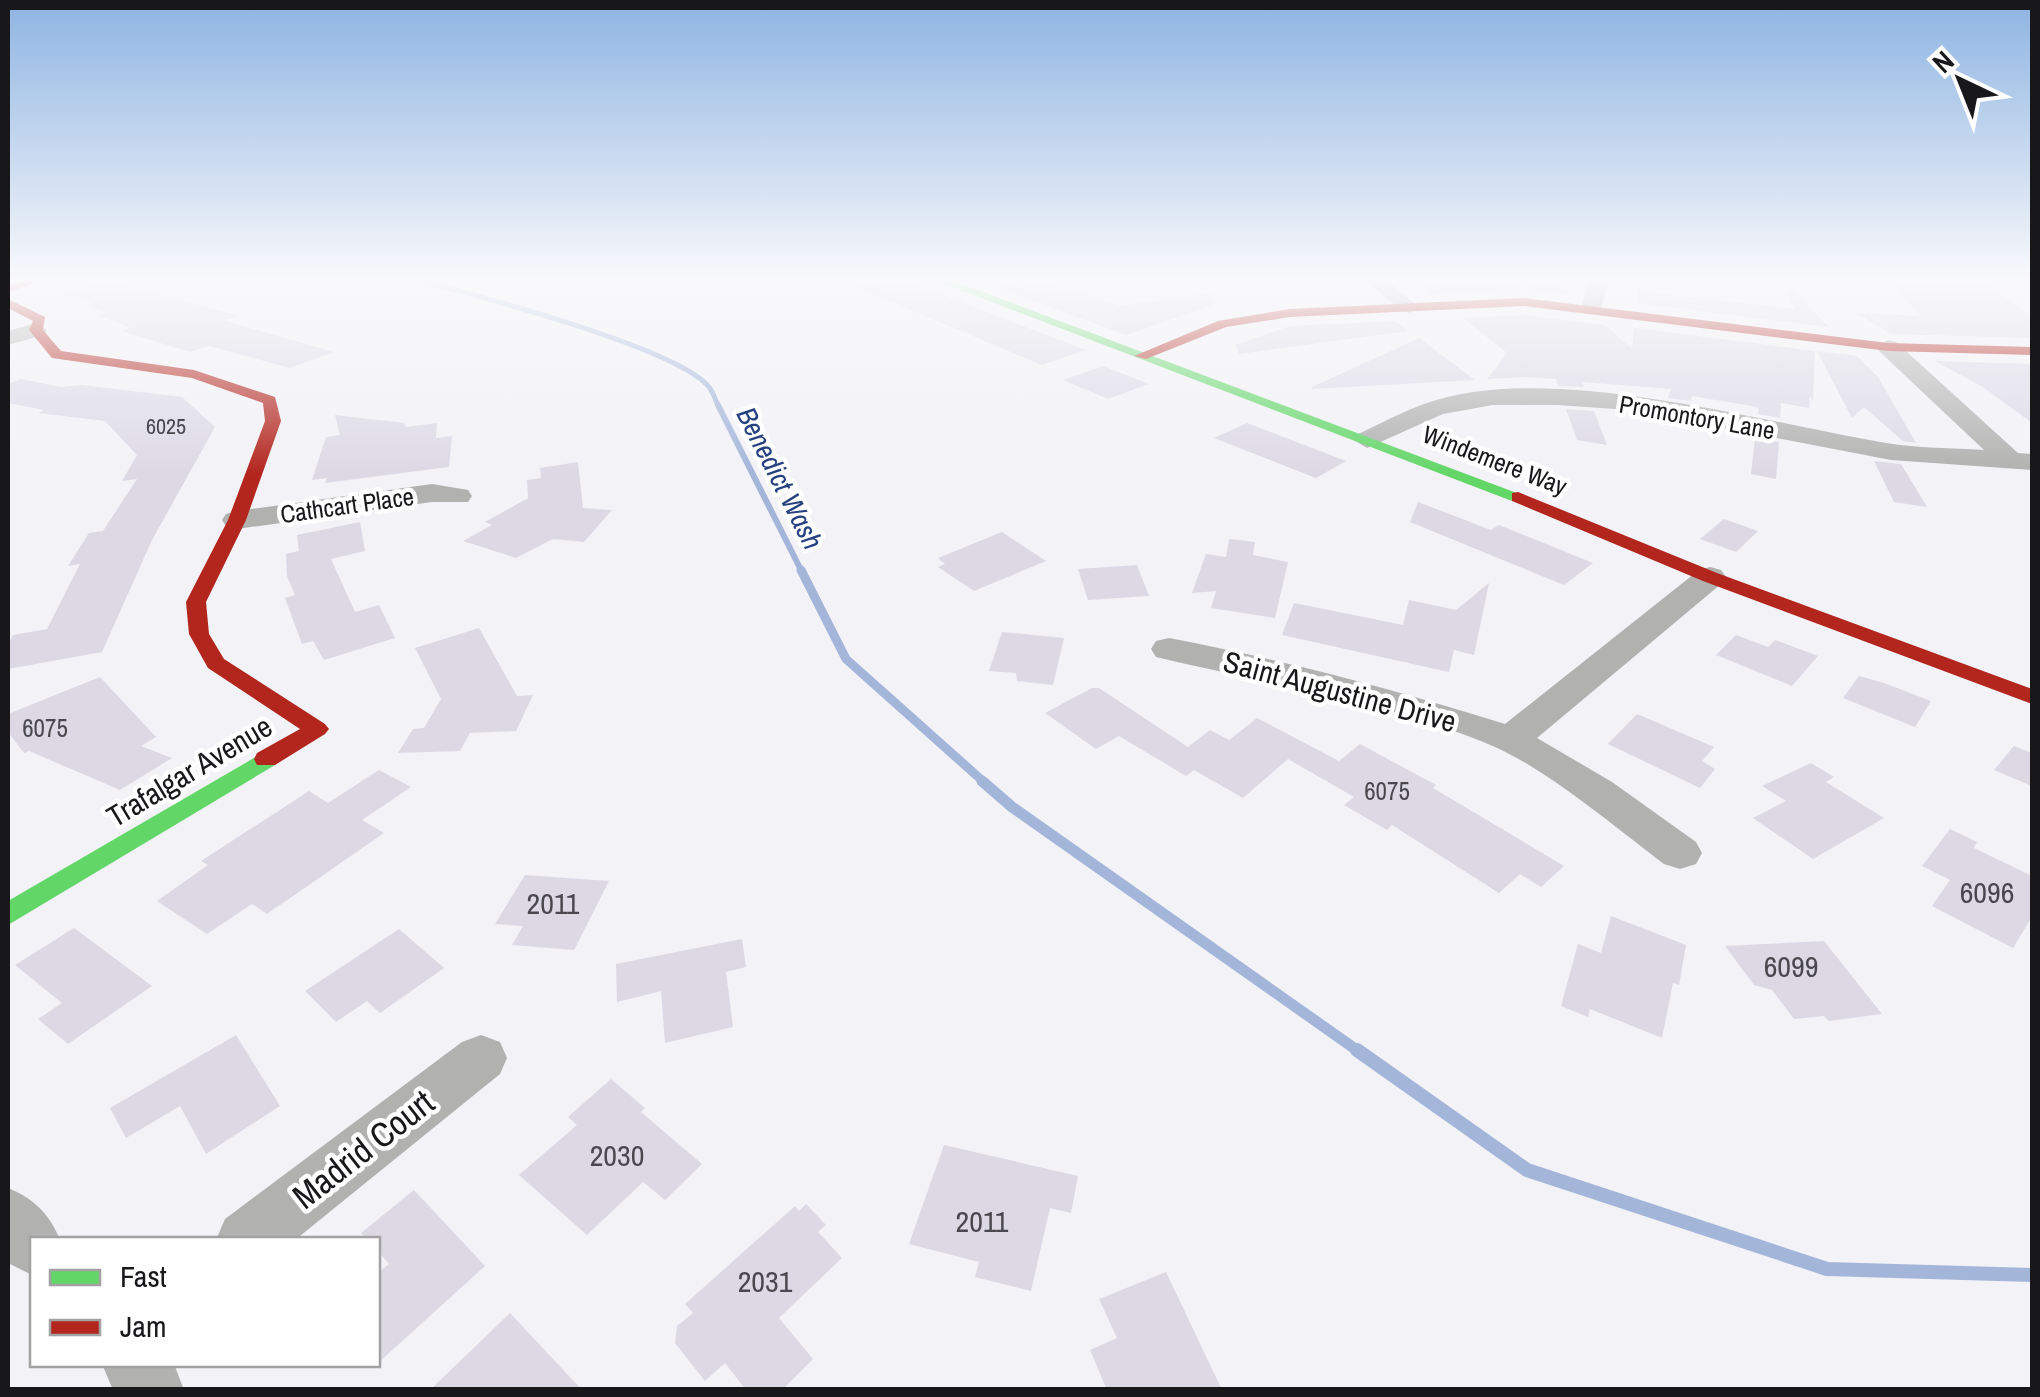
<svg xmlns="http://www.w3.org/2000/svg" width="2040" height="1397" viewBox="0 0 2040 1397" font-family="'Archivo Narrow',sans-serif">
	<rect width="100%" height="100%" fill="#f2f2f7"/>
	<g fill="none" stroke-linecap="round" stroke-linejoin="round">
		<path stroke="#a4b5da" stroke-width="5" d="M411 278C468 293 677 347 709 387 713 392 716 401 719 408"/>
		<polyline stroke="#a4b5da" stroke-width="6" points="718,405 802,572"/>
		<polyline stroke="#a4b5da" stroke-width="9" points="801,570 846,659 985,783"/>
		<polyline stroke="#a4b5da" stroke-width="11" points="982,781 1012,807 1361,1053"/>
		<polyline stroke="#a4b5da" stroke-width="14" points="1357,1050 1527,1170 1827,1269 2032,1275"/>
	</g>
	<g fill="#dcd9e5">
		<polygon points="835,278 917,278 924,288 1086,350 1042,365"/>
		<polygon points="971,278 1032,278 1120,306 1210,293 1213,305 1126,335"/>
		<polygon points="1420,278 1552,278 1571,295 1524,289 1432,294 1419,283 1425,282"/>
		<polygon points="1887,278 1979,278 2032,317 2032,338 1891,334 1856,313 1921,316"/>
		<polygon points="111,281 239,316 223,320 334,352 290,368 209,346 190,352 121,331 130,328 99,315 107,313 84,306 94,303 64,293"/>
		<polygon points="1792,288 1829,327 1637,303 1638,291 1795,309 1786,292"/>
		<polygon points="1524,315 1605,325 1632,349 1634,328 1815,351 1813,402 1810,396 1809,408 1781,403 1780,418 1758,414 1759,408 1752,406 1692,396 1691,401 1668,398 1671,389 1582,382 1584,387 1558,386 1556,379 1528,377 1487,379 1507,353 1463,318"/>
		<polygon points="1395,321 1408,331 1239,354 1236,345 1290,326"/>
		<polygon points="1419,338 1475,380 1312,389 1312,387"/>
		<polygon points="1817,351 1857,356 1878,377 1916,443 1903,441 1864,407 1852,418"/>
		<polygon points="1935,361 2032,364 2032,423 1983,387"/>
		<polygon points="1103,366 1149,384 1108,399 1063,380"/>
		<polygon points="21,379 61,387 82,385 182,397 215,427 152,540 102,652 8,669 8,644 13,635 47,629 80,564 68,566 89,533 103,531 137,479 122,481 137,455 105,421 38,413 44,410 8,403 8,384"/>
		<polygon points="1566,409 1594,411 1607,445 1577,440"/>
		<polygon points="335,415 404,423 406,427 437,423 436,438 452,436 449,467 325,483 327,478 312,480 326,437 340,435"/>
		<polygon points="1247,423 1346,461 1316,478 1214,438"/>
		<polygon points="1755,438 1779,442 1776,479 1751,474"/>
		<polygon points="1874,461 1901,464 1927,507 1894,502"/>
		<polygon points="578,462 583,508 612,510 584,542 553,539 516,558 463,541 492,525 485,522 528,498 527,480 541,478 540,468"/>
		<polygon points="1418,502 1491,530 1499,525 1593,563 1564,585 1410,522"/>
		<polygon points="1724,519 1758,531 1736,552 1700,539"/>
		<polygon points="360,522 365,551 331,559 355,612 379,605 395,638 324,660 313,641 302,644 285,598 295,595 287,576 286,554 299,551 297,535"/>
		<polygon points="1002,532 1046,561 974,591 938,567 945,564 938,558"/>
		<polygon points="1229,539 1255,542 1253,555 1288,562 1275,618 1211,608 1216,591 1192,593 1206,554 1226,557"/>
		<polygon points="1137,565 1149,596 1088,600 1078,569"/>
		<polygon points="1489,583 1474,655 1454,650 1449,672 1282,635 1294,603 1403,625 1409,600 1456,610"/>
		<polygon points="479,628 517,696 533,695 516,731 470,733 460,751 398,753 413,729 424,728 441,699 415,648"/>
		<polygon points="1002,632 1064,638 1053,685 1017,681 1016,673 989,671"/>
		<polygon points="1736,635 1768,647 1775,640 1818,656 1792,686 1716,655"/>
		<polygon points="1859,676 1884,683 1931,701 1915,727 1843,698"/>
		<polygon points="100,677 156,737 141,746 172,758 120,790 29,751 24,753 8,732 8,714"/>
		<polygon points="1092,688 1099,688 1188,747 1210,730 1229,740 1257,718 1339,761 1360,744 1436,785 1433,788 1564,866 1541,887 1520,874 1499,893 1392,825 1387,830 1344,805 1354,797 1288,759 1243,798 1194,770 1186,776 1119,736 1096,749 1045,713"/>
		<polygon points="1637,714 1714,747 1702,761 1715,769 1700,788 1608,744"/>
		<polygon points="2014,746 2032,753 2032,786 1994,770"/>
		<polygon points="1811,763 1834,777 1826,782 1884,818 1813,859 1753,818 1786,801 1762,786"/>
		<polygon points="379,770 411,787 362,820 384,833 267,914 252,904 207,934 157,901 208,865 201,861 309,791 328,803"/>
		<polygon points="1950,829 1977,842 1974,848 2032,876 2032,917 2013,948 1932,906 1950,880 1922,866"/>
		<polygon points="525,875 609,881 574,950 512,945 523,926 495,924"/>
		<polygon points="1611,916 1686,945 1679,985 1673,983 1662,1038 1590,1009 1588,1017 1561,1006 1578,944 1601,953"/>
		<polygon points="74,928 152,986 68,1044 38,1019 62,1003 15,965"/>
		<polygon points="399,929 444,968 380,1013 367,1001 336,1022 305,991"/>
		<polygon points="742,939 746,967 726,972 733,1027 665,1043 661,991 617,1002 616,964"/>
		<polygon points="1824,941 1882,1014 1829,1021 1824,1016 1794,1019 1772,990 1754,985 1725,946"/>
		<polygon points="236,1035 280,1106 206,1154 180,1106 126,1138 110,1108"/>
		<polygon points="611,1079 645,1108 641,1112 702,1164 665,1200 643,1182 587,1235 519,1175 577,1125 568,1117"/>
		<polygon points="944,1145 1078,1176 1071,1213 1050,1208 1031,1291 975,1277 979,1262 909,1244"/>
		<polygon points="414,1190 485,1266 378,1363 378,1273 389,1264 378,1251 378,1240 367,1240 361,1233"/>
		<polygon points="806,1204 826,1225 818,1232 842,1258 779,1318 813,1359 782,1390 746,1390 725,1363 705,1381 675,1343 677,1326 693,1313 685,1304 795,1206 799,1211"/>
		<polygon points="1166,1272 1222,1390 1107,1390 1090,1350 1117,1338 1099,1299"/>
		<polygon points="510,1313 582,1390 430,1390"/>
	</g>
	<g fill="none" stroke-linecap="round" stroke-linejoin="round">
		<g fill="#b1b1b0" fill-rule="evenodd">
			<polygon points="1362,278 1384,278 1419,307 1409,313 1402,311"/>
			<polygon points="1589,278 1609,278 1601,309 1591,315 1581,309"/>
			<polygon points="36,323 47,330 44,335 8,345 8,331"/>
			<path d="M1888 340 1896 342 2018 453 2032 454V470L1891 460 1630 410 1557 405H1493L1443 414 1367 448 1354 440 1358 434C1380 424 1403 411 1427 403 1547 360 1760 422 1886 443 1918 448 1952 448 1984 450L1880 352 1877 347Z"/>
			<polygon points="432,484 468,490 472,496 468,502 432,502 237,529 226,526 222,520 226,514 237,511"/>
			<path d="M1710 567 1721 570 1726 577 1721 584 1537 738 1612 782 1696 842 1702 853 1696 864 1680 869 1664 864C1616 828 1549 771 1495 747 1388 701 1269 684 1156 657L1151 649 1156 641 1169 638C1283 660 1394 689 1505 724L1699 570Z"/>
			<polygon points="481,1035 500,1042 507,1058 500,1074 295,1240 216,1240 225,1219 462,1042"/>
			<path d="M8 1188C33 1198 50 1214 60 1240H32V1275L8 1263Z"/>
			<polygon points="102,1364 174,1364 184,1390 113,1390"/>
		</g>
		<g fill="#63d668" fill-rule="evenodd">
			<polygon points="929,278 946,278 1527,497 1524,501 1512,501"/>
			<polygon points="266,751 275,753 278,759 275,765 8,925 8,901"/>
		</g>
		<g fill="#b3261e" fill-rule="evenodd">
			<polygon points="32,278 50,278 8,292 8,285"/>
			<polygon points="1524,298 1888,343 2032,347 2032,355 1888,351 1524,306 1290,317 1226,327 1146,359 1134,356 1218,321 1290,309"/>
			<polygon points="8,299 45,317 43,330 61,351 194,370 275,397 281,421 246,520 206,602 209,634 224,659 325,724 329,729 325,734 275,765 257,765 254,759 257,753 300,729 208,668 189,634 186,602 228,520 265,421 263,403 192,378 52,358 29,330 33,321 8,308"/>
			<polygon points="1518,492 1717,573 2032,689 2032,704 1703,581 1512,501 1512,493"/>
		</g>
	</g>
	<linearGradient id="sky" x2="0" y2="1"><stop stop-color="#8db4e2"/><stop offset="0.59" stop-color="#f9f9fb"/><stop offset="1" stop-color="#f9f9fb" stop-opacity="0"/></linearGradient>
	<rect width="2040" height="474" fill="url(#sky)"/>
	<g text-anchor="middle" dominant-baseline="central" stroke-width="9" stroke-linejoin="round" paint-order="stroke">
		<g font-size="22" fill="#49484e">
			<text x="166" y="426">6025</text>
		</g>
		<g font-size="25" fill="#18181b" stroke="#fefefe">
			<text transform="translate(1697 417) rotate(10)">Promontory Lane</text>
			<text transform="translate(1495 460) rotate(21)">Windemere Way</text>
			<text transform="translate(347 505) rotate(-8)">Cathcart Place</text>
		</g>
		<g font-size="25" fill="#49484e">
			<text x="45" y="728">6075</text>
			<text x="1387" y="791">6075</text>
		</g>
		<g font-size="28" font-style="italic" fill="#25417f" stroke="#fefefe">
			<text transform="translate(780 478) rotate(63)">Benedict Wash</text>
		</g>
		<g font-size="30" fill="#18181b" stroke="#fefefe">
			<text transform="translate(1340 691) rotate(15)">Saint Augustine Drive</text>
			<text transform="translate(189 771) rotate(-31)">Trafalgar Avenue</text>
		</g>
		<g font-size="30" fill="#49484e">
			<text x="1987" y="892">6096</text>
			<text x="553" y="903">2011</text>
			<text x="1791" y="966">6099</text>
			<text x="617" y="1155">2030</text>
			<text x="982" y="1221">2011</text>
			<text x="765" y="1281">2031</text>
		</g>
		<g font-size="35" fill="#18181b" stroke="#fefefe">
			<text transform="translate(363 1149) rotate(-38)">Madrid Court</text>
		</g>
	</g>
	<rect width="2040" height="1397" fill="none" stroke="#18181b" stroke-width="20"/>
	<rect x="30" y="1237" width="350" height="130" fill="#fefefe" stroke="#a2a2a3" stroke-width="2.5"/>
	<rect x="50" y="1270" width="50" height="15" fill="#63d668" stroke="#a2a2a3" stroke-width="2.5"/>
	<text x="120" y="1287" font-size="30" fill="#18181b">Fast</text>
	<rect x="50" y="1320" width="50" height="15" fill="#b3261e" stroke="#a2a2a3" stroke-width="2.5"/>
	<text x="120" y="1337" font-size="30" fill="#18181b">Jam</text>
	<g transform="translate(1960 80) rotate(317)" stroke="#fefefe" stroke-width="8" paint-order="stroke">
	<path d="M0-8L18 38L0 25L-18 38Z" fill="#18181b"/>
	<text y="-15" font-size="28" font-weight="bold" text-anchor="middle" fill="#18181b">N</text>
	</g>
</svg>
